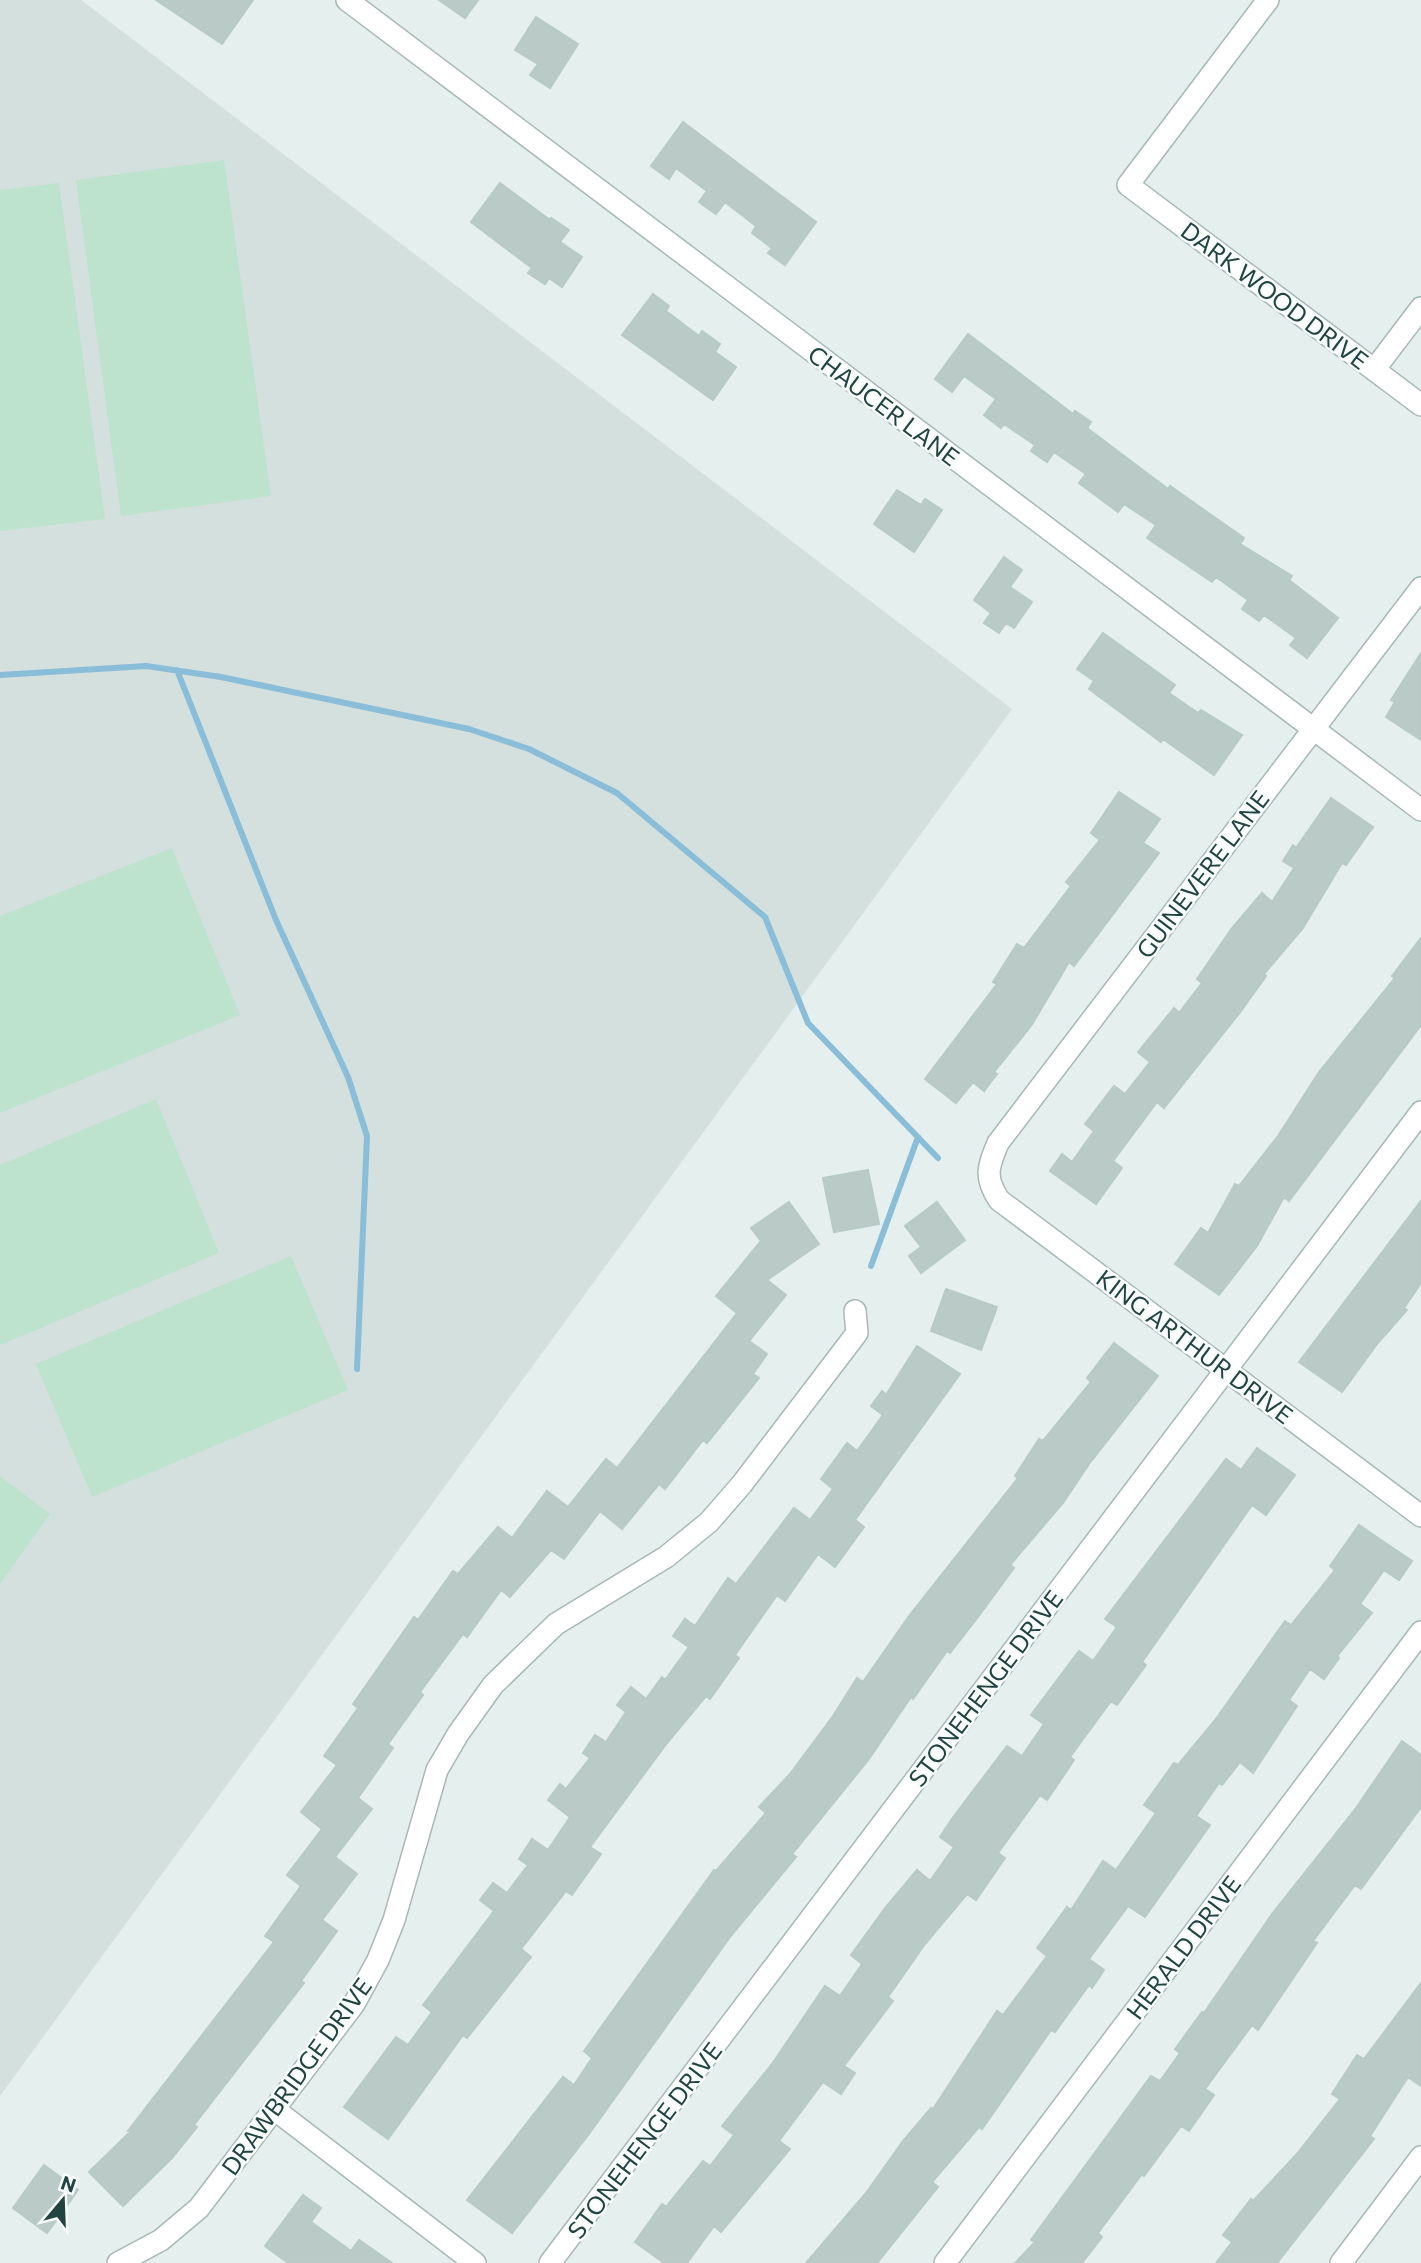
<svg xmlns="http://www.w3.org/2000/svg" width="1421" height="2263" viewBox="0 0 1421 2263" font-family="Commissioner,sans-serif">
	<style>
		.built { fill: #d3e0dd }
		.green { fill: #bde2ce }
		.lines { fill: none; stroke-linecap: round; stroke-linejoin: round }
		.stream { stroke: #89bdd8; stroke-width: 6 }
		.building { fill: #bacbc7; stroke: #b7cac6; stroke-width: 2 }
		.minor-casing { stroke: #a7b8b6; stroke-width: 24 }
		.minor { stroke: #fff; stroke-width: 21 }
		.labels { text-anchor: middle; dominant-baseline: central; stroke-width: 5; stroke-linejoin: round; paint-order: stroke }
		.street-label { font-size: 24px; fill: #224441; stroke: #f7fbfa }
	</style>
	<rect width="100%" height="100%" fill="#e5efed"/>
	<!-- built -->
	<path class="built" d="M 0,0 L 81,0 L 1012,709 L 0,2096 Z"/>
	<!-- green -->
	<path class="green" d="M 224,160 L 271,496 L 121,516 L 76,180 Z
		M 59,183 L 105,519 L 0,531 L 0,190 Z
		M 172,848 L 240,1015 L 0,1113 L 0,916 Z
		M 156,1099 L 219,1253 L 0,1345 L 0,1165 Z
		M 291,1256 L 348,1390 L 92,1497 L 36,1364 Z
		M 0,1476 L 50,1514 L 0,1584 Z"/>
	<g class="lines">
		<!-- stream -->
		<path class="stream" d="M 177,670 L 276,920 L 348,1077 L 367,1136 L 357,1369
			M 0,675 L 146,666 L 221,677 L 469,729 L 529,749 L 617,793 L 765,917 L 808,1023 L 938,1158
			M 871,1266 L 918,1137"/>
	</g>
	<!-- building -->
	<path class="building" d="M 156,0 L 253,0 L 222,44 Z
		M 439,0 L 478,0 L 465,18 Z
		M 536,17 L 578,44 L 550,88 L 530,75 L 538,64 L 515,50 Z
		M 683,122 L 816,222 L 785,265 L 768,253 L 772,248 L 752,233 L 756,226 L 725,202 L 716,214 L 699,202 L 707,191 L 676,168 L 669,179 L 651,166 Z
		M 500,183 L 550,220 L 551,218 L 569,230 L 560,242 L 582,257 L 562,287 L 549,278 L 545,284 L 528,273 L 532,268 L 471,222 Z
		M 653,294 L 669,306 L 666,311 L 699,336 L 702,331 L 720,344 L 715,352 L 736,367 L 713,400 L 622,335 Z
		M 968,334 L 1073,414 L 1075,411 L 1091,422 L 1087,428 L 1168,489 L 1170,486 L 1244,538 L 1240,544 L 1292,576 L 1289,580 L 1338,618 L 1307,658 L 1290,645 L 1296,638 L 1264,615 L 1259,621 L 1242,609 L 1248,600 L 1216,577 L 1212,582 L 1147,538 L 1156,525 L 1124,504 L 1118,512 L 1079,483 L 1086,474 L 1054,452 L 1047,462 L 1031,451 L 1035,445 L 1004,424 L 1001,428 L 984,415 L 996,399 L 964,376 L 952,392 L 935,379 Z
		M 897,490 L 921,505 L 925,499 L 942,510 L 914,552 L 874,524 Z
		M 1004,557 L 1022,570 L 1010,587 L 1032,602 L 1014,628 L 1006,623 L 999,633 L 984,623 L 991,613 L 974,600 Z
		M 1103,633 L 1175,685 L 1169,693 L 1198,713 L 1201,710 L 1242,735 L 1214,775 L 1163,739 L 1161,742 L 1089,689 L 1094,681 L 1077,669 Z
		M 1421,653 L 1421,740 L 1386,717 L 1395,702 L 1391,700 Z
		M 1119,792 L 1160,819 L 1143,843 L 1159,853 L 1074,966 L 1069,962 L 1031,1026 L 994,1072 L 997,1074 L 984,1091 L 973,1082 L 956,1103 L 925,1079 L 997,984 L 993,982 L 1017,944 L 1024,948 L 1071,886 L 1066,882 L 1100,840 L 1091,833 Z
		M 1331,798 L 1373,827 L 1346,865 L 1342,863 L 1303,928 L 1264,974 L 1266,976 L 1241,1011 L 1164,1108 L 1157,1102 L 1113,1161 L 1122,1168 L 1096,1204 L 1050,1171 L 1062,1154 L 1072,1162 L 1094,1131 L 1085,1124 L 1114,1086 L 1125,1094 L 1150,1062 L 1138,1052 L 1174,1008 L 1179,1013 L 1202,983 L 1197,979 L 1232,928 L 1262,893 L 1272,902 L 1294,868 L 1283,861 L 1293,845 L 1296,848 Z
		M 1421,938 L 1421,1025 L 1289,1201 L 1284,1197 L 1257,1246 L 1219,1295 L 1175,1264 L 1201,1228 L 1208,1233 L 1235,1184 L 1239,1186 L 1278,1136 L 1319,1072 L 1395,978 L 1392,976 Z
		M 868,1170 L 879,1224 L 834,1232 L 823,1178 Z
		M 1421,1201 L 1421,1283 L 1404,1308 L 1407,1310 L 1377,1344 L 1342,1392 L 1299,1362 Z
		M 789,1202 L 819,1244 L 767,1280 L 786,1295 L 749,1341 L 767,1354 L 753,1374 L 759,1378 L 707,1443 L 703,1440 L 665,1489 L 659,1484 L 622,1529 L 600,1511 L 564,1559 L 551,1550 L 510,1597 L 501,1590 L 467,1637 L 463,1634 L 420,1692 L 423,1695 L 388,1744 L 393,1748 L 358,1798 L 372,1809 L 335,1857 L 357,1874 L 322,1920 L 337,1931 L 301,1981 L 304,1983 L 194,2125 L 197,2127 L 172,2158 L 123,2206 L 89,2172 L 130,2132 L 128,2131 L 274,1942 L 265,1936 L 301,1886 L 287,1875 L 322,1829 L 301,1812 L 337,1765 L 324,1756 L 358,1708 L 353,1704 L 414,1617 L 418,1620 L 453,1571 L 458,1574 L 498,1527 L 512,1538 L 547,1491 L 568,1507 L 606,1459 L 617,1468 L 737,1313 L 716,1296 L 761,1241 L 751,1228 Z
		M 937,1202 L 965,1240 L 921,1273 L 909,1256 L 921,1247 L 905,1226 Z
		M 946,1289 L 997,1307 L 981,1350 L 931,1331 Z
		M 1114,1343 L 1158,1376 L 1089,1464 L 1063,1503 L 1010,1565 L 1014,1568 L 978,1617 L 950,1653 L 947,1651 L 913,1699 L 911,1697 L 869,1759 L 792,1854 L 796,1857 L 730,1937 L 589,2134 L 512,2233 L 467,2200 L 563,2077 L 574,2085 L 592,2058 L 584,2051 L 714,1870 L 716,1871 L 766,1813 L 759,1807 L 790,1774 L 833,1716 L 857,1678 L 863,1682 L 909,1616 L 1018,1478 L 1015,1476 L 1039,1439 L 1043,1441 L 1091,1382 L 1087,1378 Z
		M 917,1346 L 960,1374 L 855,1520 L 864,1527 L 835,1567 L 818,1554 L 785,1601 L 777,1595 L 735,1655 L 739,1658 L 710,1699 L 706,1696 L 667,1743 L 590,1847 L 601,1854 L 572,1895 L 566,1891 L 521,1949 L 531,1957 L 467,2038 L 463,2035 L 388,2139 L 344,2107 L 396,2037 L 408,2045 L 432,2012 L 423,2005 L 494,1911 L 480,1900 L 493,1883 L 507,1893 L 528,1865 L 519,1859 L 532,1839 L 548,1850 L 570,1817 L 548,1800 L 560,1784 L 566,1789 L 590,1758 L 583,1753 L 595,1735 L 606,1742 L 626,1712 L 617,1705 L 631,1687 L 646,1699 L 662,1677 L 665,1680 L 689,1647 L 673,1636 L 685,1619 L 695,1626 L 728,1578 L 736,1584 L 794,1508 L 810,1520 L 833,1489 L 821,1479 L 847,1443 L 857,1451 L 883,1415 L 871,1406 L 882,1391 L 886,1395 Z
		M 1257,1448 L 1295,1475 L 1266,1515 L 1252,1505 L 1142,1662 L 1146,1665 L 1117,1705 L 1111,1701 L 1070,1757 L 1074,1760 L 1047,1800 L 1040,1795 L 998,1853 L 1005,1858 L 976,1900 L 967,1894 L 925,1944 L 888,1997 L 893,2001 L 844,2066 L 855,2073 L 841,2094 L 823,2082 L 779,2141 L 790,2149 L 721,2232 L 714,2226 L 687,2263 L 664,2263 L 635,2242 L 662,2204 L 666,2207 L 703,2161 L 710,2166 L 734,2135 L 722,2126 L 772,2064 L 825,1986 L 840,1996 L 862,1964 L 851,1955 L 885,1908 L 917,1870 L 930,1881 L 954,1847 L 940,1837 L 951,1820 L 1007,1746 L 1022,1756 L 1044,1724 L 1031,1715 L 1079,1651 L 1093,1661 L 1117,1627 L 1105,1619 L 1226,1459 L 1241,1470 Z
		M 1359,1525 L 1412,1561 L 1399,1580 L 1384,1570 L 1360,1604 L 1372,1613 L 1337,1656 L 1339,1658 L 1324,1679 L 1310,1669 L 1289,1700 L 1297,1706 L 1253,1773 L 1240,1762 L 1222,1785 L 1219,1783 L 1196,1816 L 1210,1825 L 1145,1917 L 1128,1906 L 1089,1959 L 1104,1970 L 1092,1988 L 1089,1985 L 1055,2032 L 1051,2030 L 982,2129 L 979,2127 L 932,2182 L 938,2187 L 877,2263 L 806,2263 L 866,2193 L 903,2141 L 931,2108 L 933,2109 L 997,2011 L 1003,2015 L 1047,1956 L 1037,1948 L 1067,1907 L 1071,1910 L 1103,1861 L 1116,1870 L 1156,1813 L 1144,1805 L 1174,1763 L 1178,1765 L 1216,1719 L 1285,1621 L 1291,1625 L 1335,1570 L 1330,1566 Z
		M 1402,1741 L 1421,1755 L 1421,1807 L 1361,1889 L 1355,1885 L 1313,1941 L 1317,1943 L 1258,2030 L 1252,2025 L 1205,2089 L 1214,2095 L 1189,2131 L 1181,2126 L 1144,2176 L 1142,2174 L 1098,2233 L 1102,2237 L 1082,2263 L 1015,2263 L 1035,2242 L 1031,2240 L 1151,2076 L 1160,2081 L 1180,2053 L 1175,2049 L 1202,2012 L 1204,2013 L 1272,1914 L 1356,1808 Z
		M 1421,1983 L 1421,2086 L 1408,2077 L 1370,2136 L 1374,2139 L 1277,2263 L 1216,2263 L 1232,2242 L 1223,2235 L 1251,2199 L 1253,2201 L 1296,2155 L 1340,2099 L 1332,2094 L 1357,2055 L 1364,2059 Z
		M 44,2165 L 78,2190 L 47,2233 L 13,2208 Z
		M 303,2195 L 321,2208 L 311,2222 L 351,2251 L 359,2240 L 392,2263 L 288,2263 L 265,2246 Z"/>
	<g class="lines">
		<!-- minor casing -->
		<g class="minor-casing">
			<path id="minor" d="M 347,0 L 1421,810
				M 1268,0 L 1128,185 L 1421,405
				M 1374,370 L 1421,308
				M 1421,588 L 998,1143 C 988,1167 984,1177 999,1200 L 1421,1516
				M 274,2109 L 475,2263
				M 118,2263 L 161,2240 L 199,2208 L 354,2004 L 378,1960 L 394,1920 L 437,1770 L 458,1734 L 493,1685 L 556,1624 L 666,1557 L 709,1522 L 742,1484 L 857,1333 L 855,1311
				M 550,2263 L 1421,1112
				M 945,2263 L 1421,1632
				M 1341,2263 L 1421,2157"/>
		</g>
		<!-- minor -->
		<use href="#minor" class="minor"/>
	</g>
	<g class="labels">
		<!-- street labels -->
		<g class="street-label">
			<text transform="translate(1275 295) rotate(37)">DARK WOOD DRIVE</text>
			<text transform="translate(884 405) rotate(37)">CHAUCER LANE</text>
			<text transform="translate(1202 874) rotate(-53)">GUINEVERE LANE</text>
			<text transform="translate(1195 1346) rotate(37)">KING ARTHUR DRIVE</text>
			<text transform="translate(985 1688) rotate(-53)">STONEHENGE DRIVE</text>
			<text transform="translate(1183 1947) rotate(-53)">HERALD DRIVE</text>
			<text transform="translate(296 2076) rotate(-54)">DRAWBRIDGE DRIVE</text>
			<text transform="translate(644 2140) rotate(-53)">STONEHENGE DRIVE</text>
		</g>
	</g>
	<!-- north arrow -->
	<g transform="translate(63 2200) rotate(19)" stroke="#f7fbfa" stroke-width="5" paint-order="stroke">
	<path d="M0-5L12 26L0 18L-12 26Z" fill="#224441"/>
	<text y="-10" font-size="19" font-weight="bold" text-anchor="middle" fill="#224441">N</text>
	</g>
</svg>
